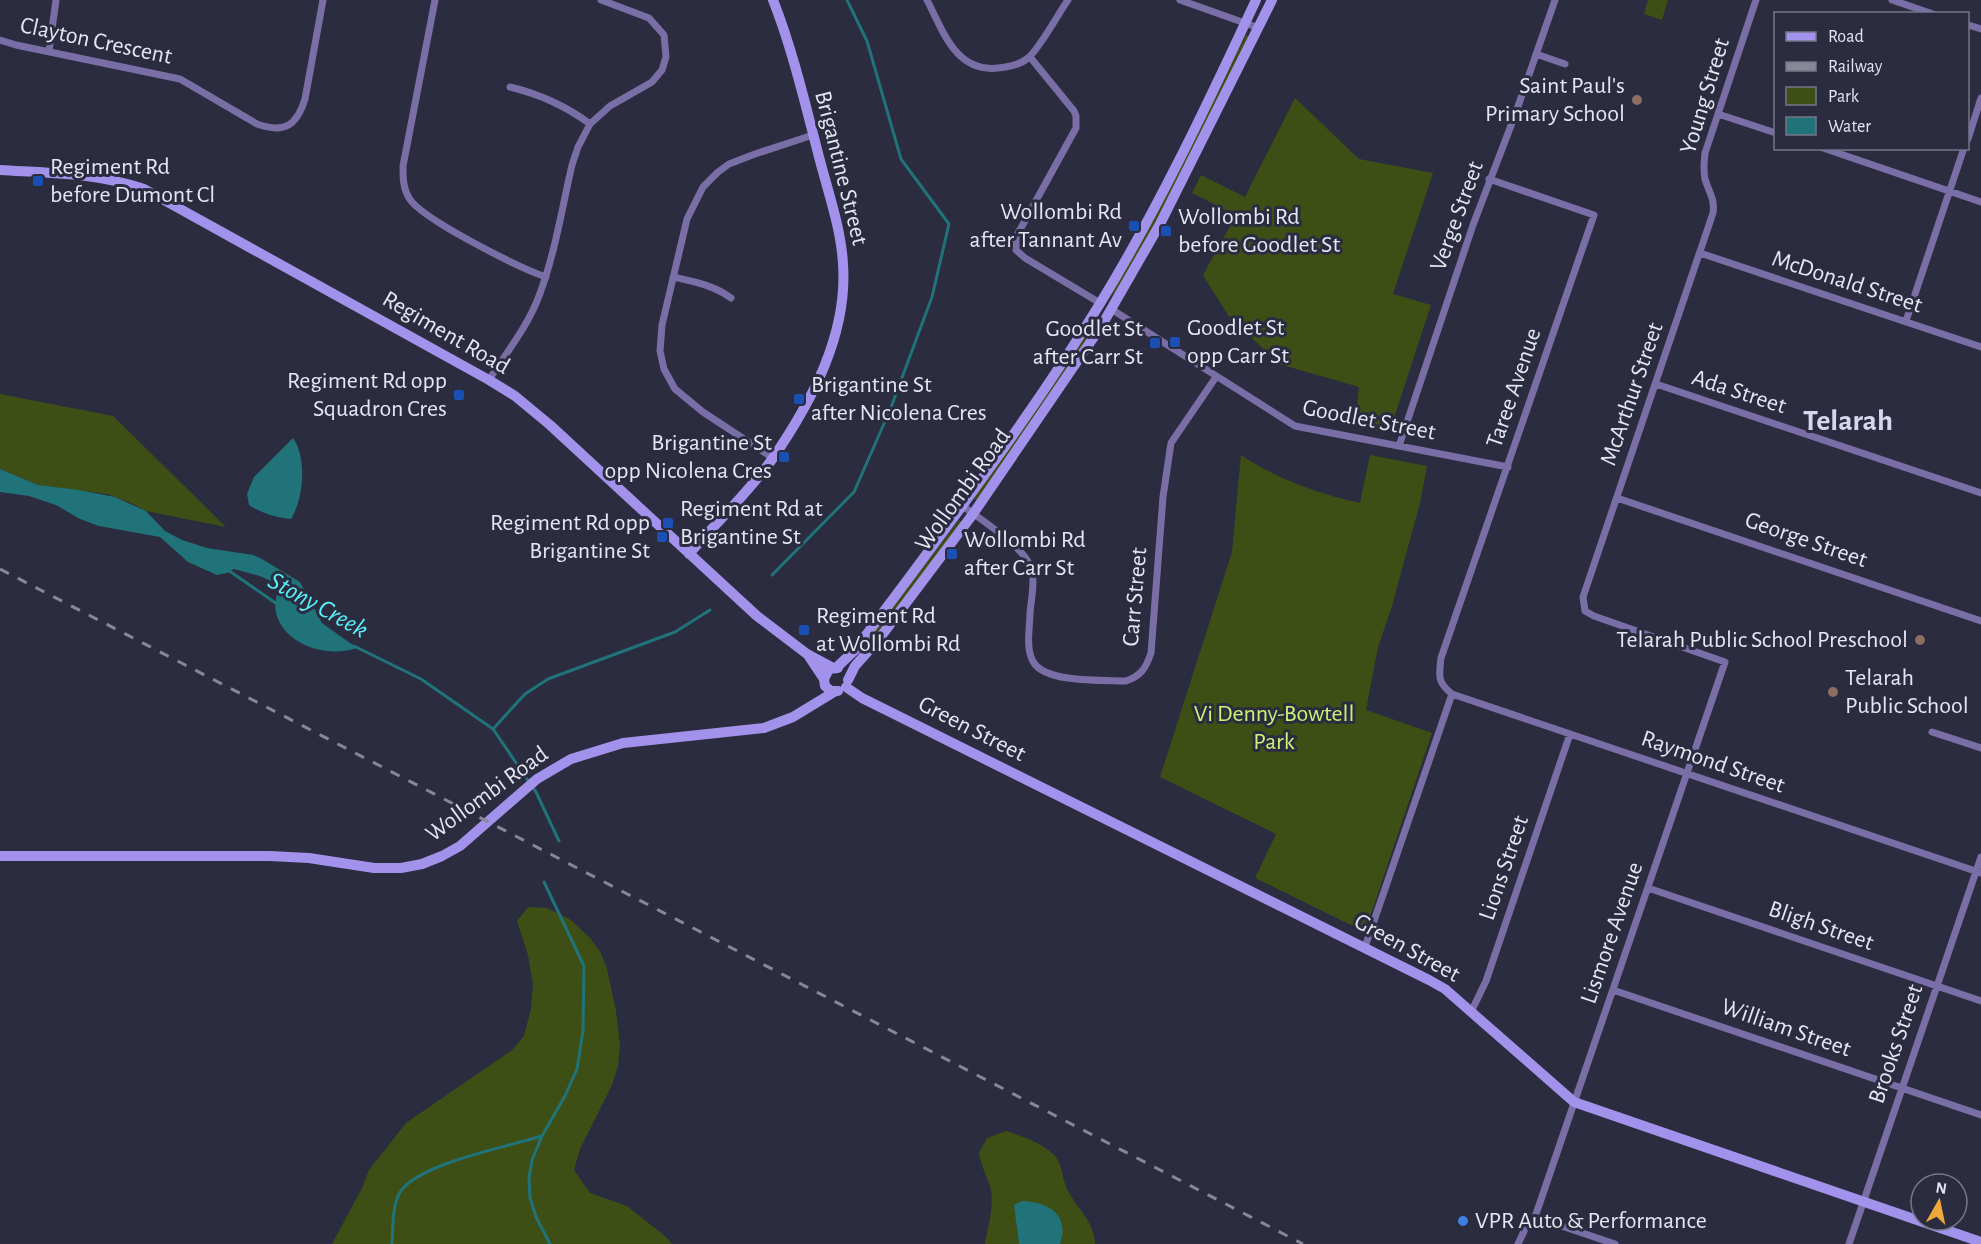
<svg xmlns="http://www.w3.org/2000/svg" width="1981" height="1244" viewBox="0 0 1981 1244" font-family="'Alegreya Sans',sans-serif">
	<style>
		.green { fill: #3e4f16 }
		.water { fill: #1f7379 }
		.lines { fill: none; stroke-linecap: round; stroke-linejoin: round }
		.stream { stroke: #1f7379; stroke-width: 3 }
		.street { stroke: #796fa6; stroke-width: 7 }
		.secondary { stroke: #a392eb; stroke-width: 10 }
		.rail { stroke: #868797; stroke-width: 3; stroke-dasharray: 10 10; stroke-linecap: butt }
		.education-dot { fill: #8d6e63; stroke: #2b2c3f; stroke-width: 2 }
		.transit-dot { fill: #1a4fb4; stroke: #2b2c3f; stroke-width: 2 }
		.shop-dot { fill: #3f7fe0; stroke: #2b2c3f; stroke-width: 2 }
		.labels { text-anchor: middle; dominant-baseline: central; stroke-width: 6; stroke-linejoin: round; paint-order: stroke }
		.street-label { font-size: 24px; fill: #e5e6f3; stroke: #2b2c3f }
		.poi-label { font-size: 24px; fill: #e5e6f3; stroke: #2b2c3f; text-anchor: start }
		.park-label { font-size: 24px; fill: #caf376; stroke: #2b2c3f }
		.water-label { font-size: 26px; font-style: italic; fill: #57f0fa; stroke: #2b2c3f }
		.district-label { font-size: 30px; font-weight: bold; fill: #d5d7f0; stroke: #2b2c3f }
	</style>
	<rect width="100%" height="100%" fill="#2b2c3f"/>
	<!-- green -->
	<path class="green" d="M 1648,0 L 1668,0 L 1662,20 L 1644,14 Z
		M 1246,35 L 1250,37 L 1183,172 L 1115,295 L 1112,294 Z
		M 1295,98 L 1359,159 L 1433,173 L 1393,294 L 1431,305 L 1391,427 L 1384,432 L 1355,426 L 1359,387 L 1279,364 L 1228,315 L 1203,275 L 1236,215 L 1192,193 L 1201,175 L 1245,197 Z
		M 1094,322 L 1097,324 L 977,501 L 974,499 L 977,492 Z
		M 0,394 L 113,416 L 226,527 L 146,511 L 131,503 L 107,494 L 38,485 L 0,469 Z
		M 1241,455 C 1274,478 1321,495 1360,503 L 1370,455 L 1427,466 L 1420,503 L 1392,606 L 1378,647 L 1366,710 L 1432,733 L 1368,923 L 1357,928 L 1255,878 L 1276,834 L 1160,777 L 1232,552 Z
		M 959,520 L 962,522 L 864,653 L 860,650 Z
		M 528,907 L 547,908 L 571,920 L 590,938 L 601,953 L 607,969 L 616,1011 L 620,1046 L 618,1066 L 612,1085 L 580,1149 L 574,1170 L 590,1193 L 627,1206 L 666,1237 L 672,1244 L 332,1244 L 362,1188 L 369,1170 L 406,1123 L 512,1050 L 524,1036 L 531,1009 L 533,985 L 528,955 L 517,921 Z
		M 1006,1131 C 1022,1136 1043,1143 1055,1156 C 1063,1165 1062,1181 1068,1191 C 1078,1210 1094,1221 1095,1244 L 1060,1244 L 1062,1238 L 1016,1223 L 1019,1244 L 985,1244 C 988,1225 995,1205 990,1186 C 986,1175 981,1165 979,1153 L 987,1138 Z"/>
	<!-- water -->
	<path class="water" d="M 293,438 C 307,458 304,498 291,519 C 277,518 261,513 249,505 L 247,494 L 254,477 Z
		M 0,469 L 38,485 L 79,490 L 115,497 L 146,511 L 165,531 L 182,540 L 207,548 L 253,555 L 262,559 L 300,582 L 322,623 L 357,648 C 328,658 285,646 276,613 C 274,604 277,594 279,585 L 260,576 L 234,569 L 227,573 L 217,575 L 188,562 L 160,537 L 99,526 L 80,519 L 56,505 L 29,496 L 0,492 Z
		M 1022,1201 C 1049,1202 1070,1215 1060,1244 L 1019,1244 L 1014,1205 Z"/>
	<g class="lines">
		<!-- stream -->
		<path class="stream" d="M 228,570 L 277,604
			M 772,575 L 854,492 L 890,410 L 932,297 L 949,224 L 901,159 L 867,41 L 847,0
			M 354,646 L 421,679 L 493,729 L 536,792 L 559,841
			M 493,729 L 525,694 L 548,679 L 675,632 L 710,610
			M 544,882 L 584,966 L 583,1031 L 577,1069 L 565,1096 L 542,1136 L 532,1160 L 529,1178 L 530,1198 L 536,1217 L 550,1244
			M 392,1244 C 393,1229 392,1208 399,1194 C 414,1164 511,1146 542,1136"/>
		<!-- street -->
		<path class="street" d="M 435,0 L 403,166 C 403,178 403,188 409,198 C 421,219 520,268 546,277
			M 927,0 C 943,31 956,73 998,68 C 1009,67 1020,65 1028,58 C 1040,48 1058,14 1068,0
			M 1180,0 L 1259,28
			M 1892,0 L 1933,14
			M 1968,25 L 1981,29
			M 0,40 L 16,45 L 180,79 L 257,124 C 285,134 297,125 305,99 L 323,0
			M 49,51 L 56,0
			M 1536,54 L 1565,64
			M 1030,57 L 1074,111 L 1076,116 L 1076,128 L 1016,237 L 1016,250 L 1025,258 L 1100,303
			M 510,87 C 539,94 566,106 590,124
			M 1718,114 L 1776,133
			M 1968,139 L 1981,98
			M 1823,148 L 1981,202
			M 1489,179 L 1594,215 L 1441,658 C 1439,676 1437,682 1452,694 L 1981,873
			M 1700,253 L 1981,347
			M 673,277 C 695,282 713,285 731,298
			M 1111,309 L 1295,426 L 1508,467
			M 1906,321 L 1964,148
			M 489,380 C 506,353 528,326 539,296 C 555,254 562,208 572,165 L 578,147 L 590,124 L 610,106 L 652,82 L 662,70 L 666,57 L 664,35 L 649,18 L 601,0
			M 1656,384 L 1981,493
			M 1399,446 L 1473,225 L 1515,115 L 1555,0
			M 773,458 L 703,412 L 675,389 L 664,369 L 660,351 L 662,325 L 687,219 L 703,187 L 718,172 L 729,164 L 755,154 L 813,135
			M 1617,498 L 1981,621
			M 963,506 C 982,521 1027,548 1032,571 C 1035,584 1031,600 1030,613 C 1030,627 1025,650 1034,663 C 1047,683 1104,680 1126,681 C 1141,676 1146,668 1151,653 L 1163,497 L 1171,443 L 1216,377
			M 1932,732 L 1981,748
			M 1648,888 L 1981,1001
			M 1365,947 L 1452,694
			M 1613,990 L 1981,1115
			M 1471,1012 L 1486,981 L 1570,734
			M 1535,1217 L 1615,1244
			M 1518,1244 L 1526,1227 L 1535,1217 L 1725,662 L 1594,616 L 1585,611 L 1583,597 L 1713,213 C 1715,198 1709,193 1705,179 C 1703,170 1704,162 1705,153 L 1756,0
			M 1849,1244 L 1981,857"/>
		<!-- secondary -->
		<path class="secondary" d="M 0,170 C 48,173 98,173 144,189 L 489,380 L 515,396 L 550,425 L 757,616 L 807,654 L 833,668
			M 689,554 C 717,522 749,492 773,458 C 812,401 848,334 843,264 C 841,227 827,189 818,153 C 805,103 792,48 773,0
			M 808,655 L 824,679 L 825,686 L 831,691 L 838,691
			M 837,667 L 855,650 C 940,536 1026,424 1101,302 C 1159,207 1209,101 1256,0
			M 824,679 L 829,669 L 838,668
			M 848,680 L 855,666 L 879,639 L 973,514 L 1102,325 L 1160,224 L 1272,0
			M 846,687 L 862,698 L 1429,980 L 1445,989 L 1574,1102 L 1981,1242
			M 0,856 L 270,856 L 309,858 L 374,868 L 401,868 L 422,864 L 442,856 L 460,846 L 537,779 L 571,759 L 623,743 L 764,728 L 793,717 L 834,692"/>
		<!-- rail -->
		<path class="rail" d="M 0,569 L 1303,1244"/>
	</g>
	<!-- markers -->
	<g class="education-dot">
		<circle cx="1637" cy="100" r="6"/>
		<circle cx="1920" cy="640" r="6"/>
		<circle cx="1833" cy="692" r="6"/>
	</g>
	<g class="transit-dot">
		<rect x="32" y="175" width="12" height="12" rx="3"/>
		<rect x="1128" y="220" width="12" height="12" rx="3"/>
		<rect x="1160" y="225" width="12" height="12" rx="3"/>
		<rect x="1169" y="336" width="12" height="12" rx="3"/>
		<rect x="1149" y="337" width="12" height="12" rx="3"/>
		<rect x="453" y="389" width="12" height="12" rx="3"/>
		<rect x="793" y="393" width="12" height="12" rx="3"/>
		<rect x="778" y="451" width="12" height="12" rx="3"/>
		<rect x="662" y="517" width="12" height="12" rx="3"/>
		<rect x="656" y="531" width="12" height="12" rx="3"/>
		<rect x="946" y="548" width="12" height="12" rx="3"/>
		<rect x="798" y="624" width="12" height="12" rx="3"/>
	</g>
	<circle class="shop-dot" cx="1463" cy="1221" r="6"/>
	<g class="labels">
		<!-- street labels -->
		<g class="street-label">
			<text transform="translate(96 41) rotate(12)">Clayton Crescent</text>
			<text transform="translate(1705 96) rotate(-73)">Young Street</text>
			<text transform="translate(841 168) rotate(76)">Brigantine Street</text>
			<text transform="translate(1457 216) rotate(-70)">Verge Street</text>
			<text transform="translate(1847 282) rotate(18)">McDonald Street</text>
			<text transform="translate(446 333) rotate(30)">Regiment Road</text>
			<text transform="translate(1514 388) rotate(-71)">Taree Avenue</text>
			<text transform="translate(1739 392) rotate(18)">Ada Street</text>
			<text transform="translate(1632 394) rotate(-71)">McArthur Street</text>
			<text transform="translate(1369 420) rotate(11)">Goodlet Street</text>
			<text transform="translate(963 490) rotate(-54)">Wollombi Road</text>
			<text transform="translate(1806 540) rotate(19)">George Street</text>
			<text transform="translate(1135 597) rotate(-85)">Carr Street</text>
			<text transform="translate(972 729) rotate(27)">Green Street</text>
			<text transform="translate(1713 762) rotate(19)">Raymond Street</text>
			<text transform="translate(487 794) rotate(-36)">Wollombi Road</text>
			<text transform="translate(1504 868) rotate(-71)">Lions Street</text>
			<text transform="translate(1821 926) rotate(19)">Bligh Street</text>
			<text transform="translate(1612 933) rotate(-71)">Lismore Avenue</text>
			<text transform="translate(1407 948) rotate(29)">Green Street</text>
			<text transform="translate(1786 1028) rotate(19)">William Street</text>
			<text transform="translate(1896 1044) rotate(-71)">Brooks Street</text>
		</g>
		<!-- poi labels -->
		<g class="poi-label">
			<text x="1625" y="86" text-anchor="end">Saint Paul's<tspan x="1625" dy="28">Primary School</tspan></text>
			<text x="50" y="167">Regiment Rd<tspan x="50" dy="28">before Dumont Cl</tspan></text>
			<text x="1122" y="212" text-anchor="end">Wollombi Rd<tspan x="1122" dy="28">after Tannant Av</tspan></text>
			<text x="1178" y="217">Wollombi Rd<tspan x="1178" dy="28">before Goodlet St</tspan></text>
			<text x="1187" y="328">Goodlet St<tspan x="1187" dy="28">opp Carr St</tspan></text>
			<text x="1143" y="329" text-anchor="end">Goodlet St<tspan x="1143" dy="28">after Carr St</tspan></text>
			<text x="447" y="381" text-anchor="end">Regiment Rd opp<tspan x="447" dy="28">Squadron Cres</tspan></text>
			<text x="811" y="385">Brigantine St<tspan x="811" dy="28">after Nicolena Cres</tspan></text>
			<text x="772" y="443" text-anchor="end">Brigantine St<tspan x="772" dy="28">opp Nicolena Cres</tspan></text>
			<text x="680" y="509">Regiment Rd at<tspan x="680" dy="28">Brigantine St</tspan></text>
			<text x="650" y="523" text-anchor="end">Regiment Rd opp<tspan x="650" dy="28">Brigantine St</tspan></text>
			<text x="964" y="540">Wollombi Rd<tspan x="964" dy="28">after Carr St</tspan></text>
			<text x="816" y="616">Regiment Rd<tspan x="816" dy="28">at Wollombi Rd</tspan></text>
			<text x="1908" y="640" text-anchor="end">Telarah Public School Preschool</text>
			<text x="1845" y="678">Telarah<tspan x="1845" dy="28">Public School</tspan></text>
			<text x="1475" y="1221">VPR Auto &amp; Performance</text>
		</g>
		<!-- park labels -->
		<g class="park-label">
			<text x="1274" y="714">Vi Denny-Bowtell<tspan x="1274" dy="28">Park</tspan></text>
		</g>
		<!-- water labels -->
		<g class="water-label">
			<text transform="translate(318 605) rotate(29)">Stony Creek</text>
		</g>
		<!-- district labels -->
		<g class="district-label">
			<text x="1848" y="421">Telarah</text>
		</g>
	</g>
	<!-- legend -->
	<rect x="1774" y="12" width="195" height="138" fill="#2b2c3f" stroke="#757687" stroke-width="1.5"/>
	<rect x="1786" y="32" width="30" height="9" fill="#a392eb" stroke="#757687" stroke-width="1.5"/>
	<text x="1828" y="42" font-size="18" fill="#e5e6f3">Road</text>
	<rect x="1786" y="62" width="30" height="9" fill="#868797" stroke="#757687" stroke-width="1.5"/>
	<text x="1828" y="72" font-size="18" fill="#e5e6f3">Railway</text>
	<rect x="1786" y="87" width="30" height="18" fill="#3e4f16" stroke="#757687" stroke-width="1.5"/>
	<text x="1828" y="102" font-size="18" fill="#e5e6f3">Park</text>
	<rect x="1786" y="117" width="30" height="18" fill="#1f7379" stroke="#757687" stroke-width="1.5"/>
	<text x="1828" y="132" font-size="18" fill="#e5e6f3">Water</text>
	<!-- north arrow -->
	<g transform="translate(1939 1202) rotate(9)"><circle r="28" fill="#2b2c3f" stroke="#757687" stroke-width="1.5"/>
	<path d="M0-4.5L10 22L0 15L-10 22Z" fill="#eea83c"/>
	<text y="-9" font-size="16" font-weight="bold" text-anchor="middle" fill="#e5e6f3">N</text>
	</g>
</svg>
